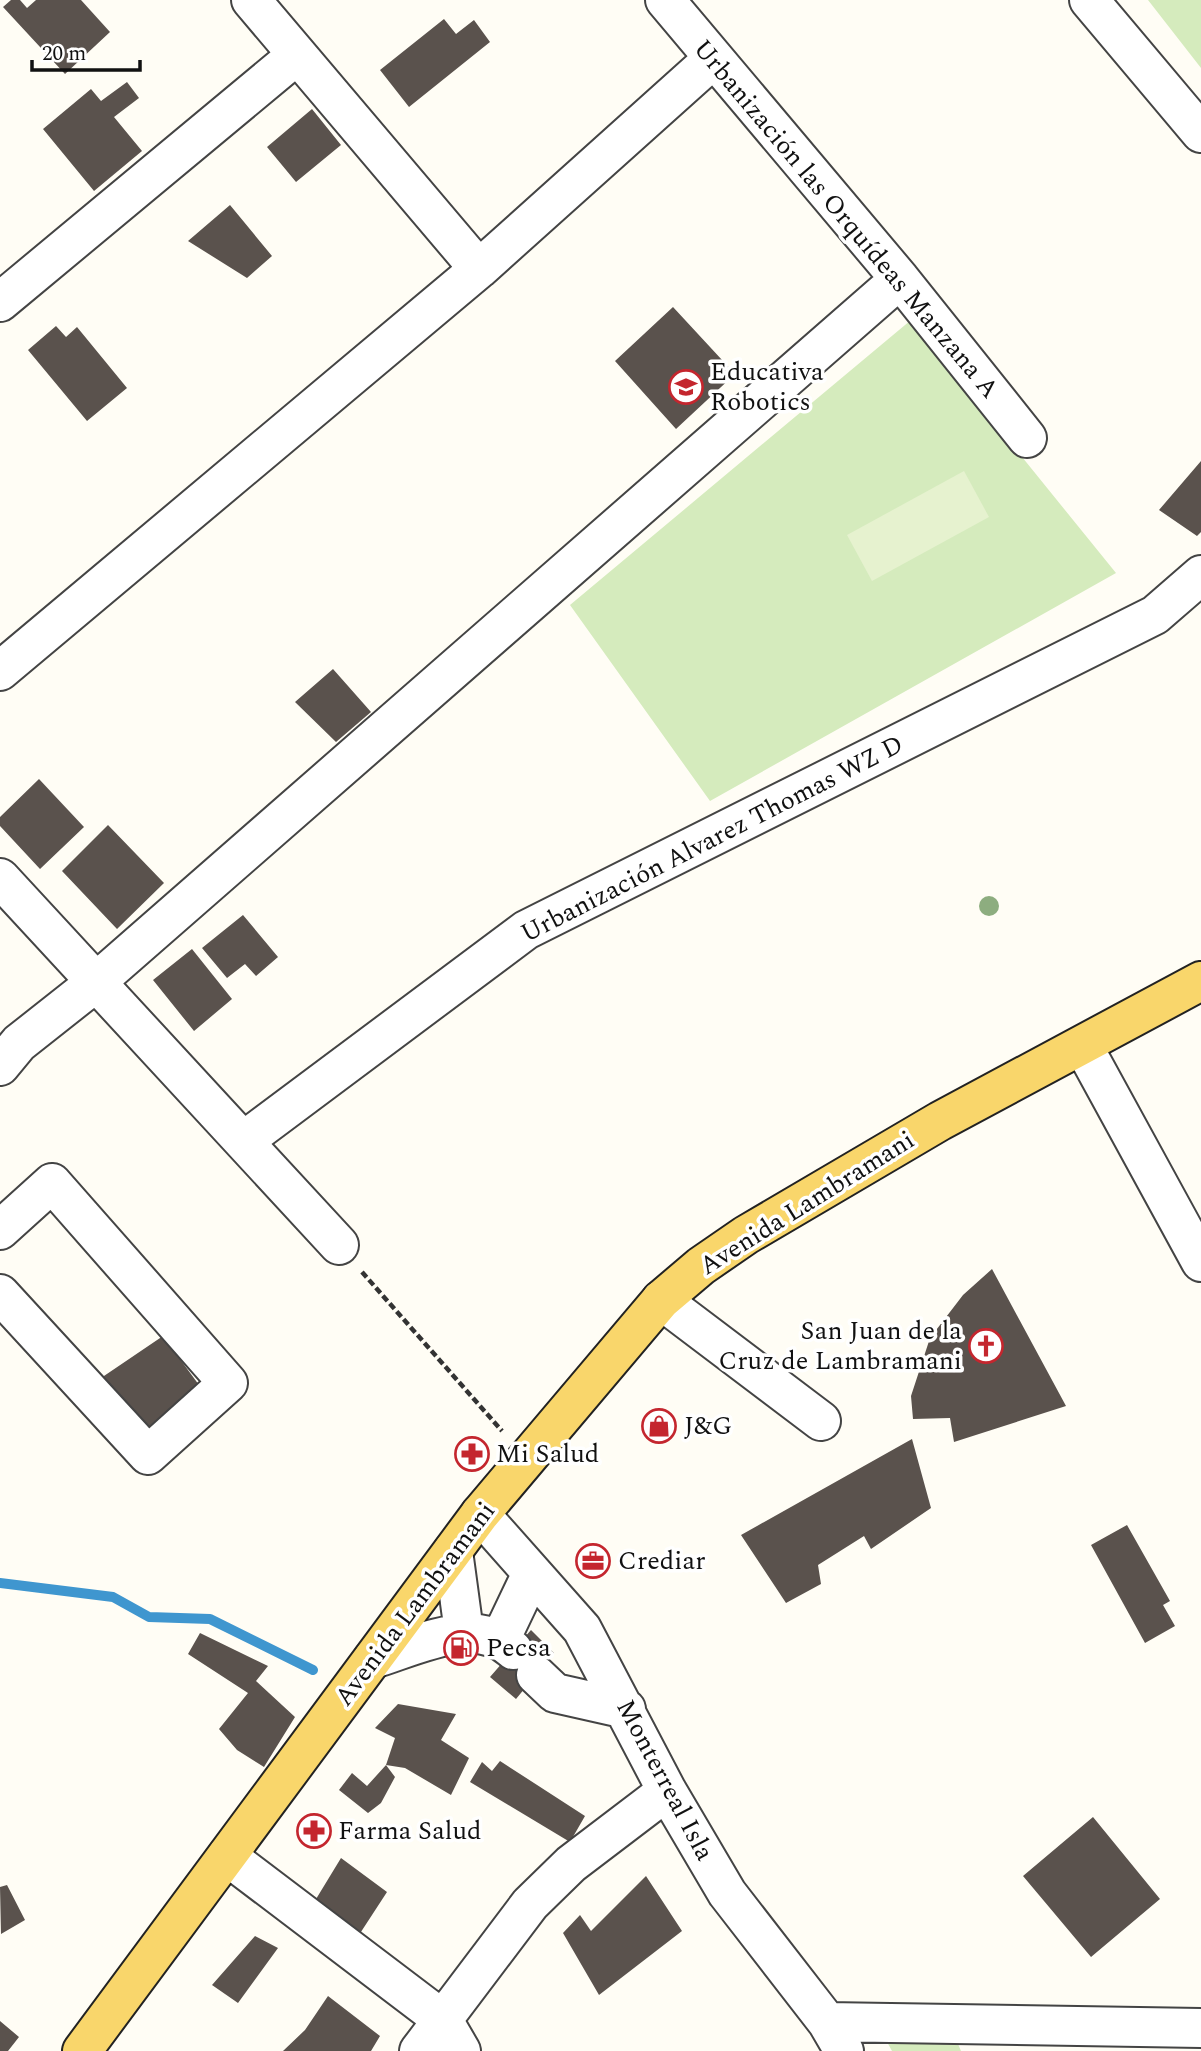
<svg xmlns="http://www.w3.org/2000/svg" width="1201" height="2051" viewBox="0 0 1201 2051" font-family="Spectral,serif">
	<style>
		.green { fill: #d5ebbd }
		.pitch { fill: #e6f2cf }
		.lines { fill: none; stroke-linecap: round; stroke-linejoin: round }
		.stream { stroke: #3f96cf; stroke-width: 10 }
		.building { fill: #5a524d }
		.minor-casing { stroke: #444; stroke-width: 42 }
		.major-casing { stroke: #222; stroke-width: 42 }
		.path { stroke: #333; stroke-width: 4.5; stroke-dasharray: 7 3.5; stroke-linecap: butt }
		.minor { stroke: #fff; stroke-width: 38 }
		.major { stroke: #f9d66b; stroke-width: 38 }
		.tree { fill: #8dad7f }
		.labels { text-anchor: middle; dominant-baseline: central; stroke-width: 7; stroke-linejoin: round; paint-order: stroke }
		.street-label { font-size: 26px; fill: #111; stroke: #fff }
		.poi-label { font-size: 26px; fill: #111; stroke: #fff; text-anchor: start }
	</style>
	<rect width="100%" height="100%" fill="#fffdf5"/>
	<!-- green -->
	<path class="green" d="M 1148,0 L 1201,0 L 1201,68 Z
		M 911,320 L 1116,573 L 710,801 L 570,605 Z
		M 881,2031 L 955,2037 L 961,2051 L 892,2051 Z"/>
	<!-- pitch -->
	<path class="pitch" d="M 964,471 L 989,517 L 872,581 L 847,535 Z"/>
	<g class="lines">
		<!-- stream -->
		<path class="stream" d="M 0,1583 L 113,1597 L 149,1617 L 210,1619 L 313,1670"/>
	</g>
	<!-- building -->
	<path class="building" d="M 11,0 L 20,0 L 27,8 L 36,0 L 81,0 L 110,32 L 65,74 L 3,7 Z
		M 444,19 L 456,34 L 474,20 L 490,42 L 409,107 L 380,70 Z
		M 127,82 L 139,98 L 114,117 L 142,151 L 94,191 L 43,129 L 91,89 L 101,101 Z
		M 312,109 L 341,145 L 296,182 L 267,147 Z
		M 230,205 L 272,256 L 247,278 L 188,241 Z
		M 673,307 L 735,374 L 676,429 L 615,361 Z
		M 56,326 L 66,337 L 77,327 L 127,388 L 87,421 L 28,350 Z
		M 1201,461 L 1201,532 L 1197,536 L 1159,510 Z
		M 333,669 L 371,712 L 336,742 L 295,702 Z
		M 39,779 L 84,827 L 40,869 L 0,826 L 0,817 Z
		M 108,825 L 164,883 L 117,929 L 62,871 Z
		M 243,915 L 278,957 L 256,976 L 245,964 L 227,978 L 202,948 Z
		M 192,949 L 232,999 L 194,1031 L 153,980 Z
		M 992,1269 L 1066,1406 L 954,1442 L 950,1418 L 913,1419 L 911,1396 L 930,1338 L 963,1295 Z
		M 163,1336 L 199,1385 L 147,1432 L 101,1378 Z
		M 912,1439 L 931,1508 L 871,1549 L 864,1536 L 818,1565 L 821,1584 L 786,1603 L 741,1535 Z
		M 1127,1525 L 1170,1601 L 1163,1605 L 1175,1626 L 1145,1643 L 1091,1545 Z
		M 531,1630 L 554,1653 L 516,1699 L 490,1677 Z
		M 200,1633 L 268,1666 L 256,1681 L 295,1717 L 264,1767 L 237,1750 L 219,1729 L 248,1693 L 188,1654 Z
		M 398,1704 L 456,1714 L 441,1740 L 469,1758 L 451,1795 L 405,1768 L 386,1765 L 395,1738 L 375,1728 Z
		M 500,1761 L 585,1816 L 570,1842 L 470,1782 L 482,1762 L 492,1771 Z
		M 386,1765 L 395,1777 L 381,1803 L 368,1813 L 339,1790 L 352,1773 L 367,1786 Z
		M 1093,1817 L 1160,1899 L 1091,1957 L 1023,1876 Z
		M 341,1858 L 387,1892 L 357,1938 L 313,1904 Z
		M 646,1876 L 682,1931 L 599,1995 L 563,1933 L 580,1915 L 591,1931 Z
		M 7,1885 L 25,1920 L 1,1934 L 0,1887 Z
		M 255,1936 L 278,1948 L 238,2003 L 212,1985 Z
		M 328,1996 L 380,2036 L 371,2051 L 283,2051 L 305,2030 Z
		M 0,2021 L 19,2037 L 8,2051 L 0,2051 Z"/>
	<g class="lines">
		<!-- minor casing -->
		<g class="minor-casing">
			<path id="minor" d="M 251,0 L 479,269
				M 665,0 L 900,279 L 1027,438
				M 1089,0 L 1201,133
				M 0,302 L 297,55
				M 0,671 L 479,269 L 713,59
				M 0,878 L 339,1245
				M 1083,1046 L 1201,1262
				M 0,1066 L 19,1043 L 95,983 L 900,279
				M 245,1140 L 526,930 L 1155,615 L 1201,575
				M 0,1230 L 52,1183 L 228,1383 L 148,1455 L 0,1294
				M 661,1300 L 821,1421
				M 480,1514 L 582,1629 L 667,1791 L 727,1893 L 827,2022 L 844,2051
				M 453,1551 L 464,1632
				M 501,1638 L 532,1573
				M 373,1659 C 416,1646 476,1614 513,1650
				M 536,1675 L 555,1693 L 626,1709
				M 227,1856 L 443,2020 L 461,2051
				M 827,2022 L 1201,2028
				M 419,2051 L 530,1904 L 571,1864 L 667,1791"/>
		</g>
		<!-- major casing -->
		<g class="major-casing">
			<path id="major" d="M 82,2051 L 480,1514 L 661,1300 L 701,1266 L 746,1235 L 940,1121 L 1201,981"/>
		</g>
		<!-- path -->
		<path class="path" d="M 362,1272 L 502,1431"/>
		<!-- minor -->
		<use href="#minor" class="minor"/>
		<!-- major -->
		<use href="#major" class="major"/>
	</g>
	<!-- trees -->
	<circle class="tree" cx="989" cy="906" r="10"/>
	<!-- icons -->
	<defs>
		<g id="school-ring" transform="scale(1.75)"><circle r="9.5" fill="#fff" stroke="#c4262e" stroke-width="1.5"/><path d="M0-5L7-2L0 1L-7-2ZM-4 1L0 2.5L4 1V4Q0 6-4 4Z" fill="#c4262e"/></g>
		<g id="church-ring" transform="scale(1.75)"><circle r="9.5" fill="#fff" stroke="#c4262e" stroke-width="1.5"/><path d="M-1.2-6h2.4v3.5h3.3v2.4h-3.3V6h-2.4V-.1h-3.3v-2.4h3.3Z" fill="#c4262e"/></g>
		<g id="shop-ring" transform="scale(1.75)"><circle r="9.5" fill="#fff" stroke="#c4262e" stroke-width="1.5"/><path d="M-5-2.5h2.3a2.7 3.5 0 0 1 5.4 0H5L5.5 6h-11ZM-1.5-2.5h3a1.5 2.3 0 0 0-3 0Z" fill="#c4262e"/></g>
		<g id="pharmacy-ring" transform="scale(1.75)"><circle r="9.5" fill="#fff" stroke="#c4262e" stroke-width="1.5"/><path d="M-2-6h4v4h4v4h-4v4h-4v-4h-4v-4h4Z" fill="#c4262e"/></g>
		<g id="office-ring" transform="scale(1.75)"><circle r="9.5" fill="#fff" stroke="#c4262e" stroke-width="1.5"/><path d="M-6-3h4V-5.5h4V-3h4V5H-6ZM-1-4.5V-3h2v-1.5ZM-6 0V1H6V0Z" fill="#c4262e"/></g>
		<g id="fuel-ring" transform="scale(1.75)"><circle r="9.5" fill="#fff" stroke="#c4262e" stroke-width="1.5"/><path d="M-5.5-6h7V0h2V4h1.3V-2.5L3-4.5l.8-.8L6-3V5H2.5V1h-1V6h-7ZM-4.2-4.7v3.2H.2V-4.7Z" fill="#c4262e"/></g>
	</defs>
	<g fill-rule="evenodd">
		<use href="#school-ring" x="686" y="387"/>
		<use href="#church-ring" x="986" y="1346"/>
		<use href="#shop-ring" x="659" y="1426"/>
		<use href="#pharmacy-ring" x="472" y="1454"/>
		<use href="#office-ring" x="593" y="1561"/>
		<use href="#fuel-ring" x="461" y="1648"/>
		<use href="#pharmacy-ring" x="314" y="1831"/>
	</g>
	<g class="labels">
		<!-- street labels -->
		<g class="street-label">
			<text transform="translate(846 219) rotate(50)">Urbanización las Orquídeas Manzana A</text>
			<text transform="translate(712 839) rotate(-27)">Urbanización Alvarez Thomas WZ D</text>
			<text transform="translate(807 1203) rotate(-32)">Avenida Lambramani</text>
			<text transform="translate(415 1604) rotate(-53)">Avenida Lambramani</text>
			<text transform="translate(665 1780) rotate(62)">Monterreal Isla</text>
		</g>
		<!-- poi labels -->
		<g class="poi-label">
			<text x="710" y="372">Educativa<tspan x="710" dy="30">Robotics</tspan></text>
			<text x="962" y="1331" text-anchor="end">San Juan de la<tspan x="962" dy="30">Cruz de Lambramani</tspan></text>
			<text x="684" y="1426">J&amp;G</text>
			<text x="496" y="1454">Mi Salud</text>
			<text x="618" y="1561">Crediar</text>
			<text x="486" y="1648">Pecsa</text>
			<text x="338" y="1831">Farma Salud</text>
		</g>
	</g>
	<!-- scale -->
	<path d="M32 60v10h108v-10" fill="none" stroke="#111111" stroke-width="3.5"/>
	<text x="42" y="60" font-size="21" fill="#111111" stroke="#ffffff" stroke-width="5" paint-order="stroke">20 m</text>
</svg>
